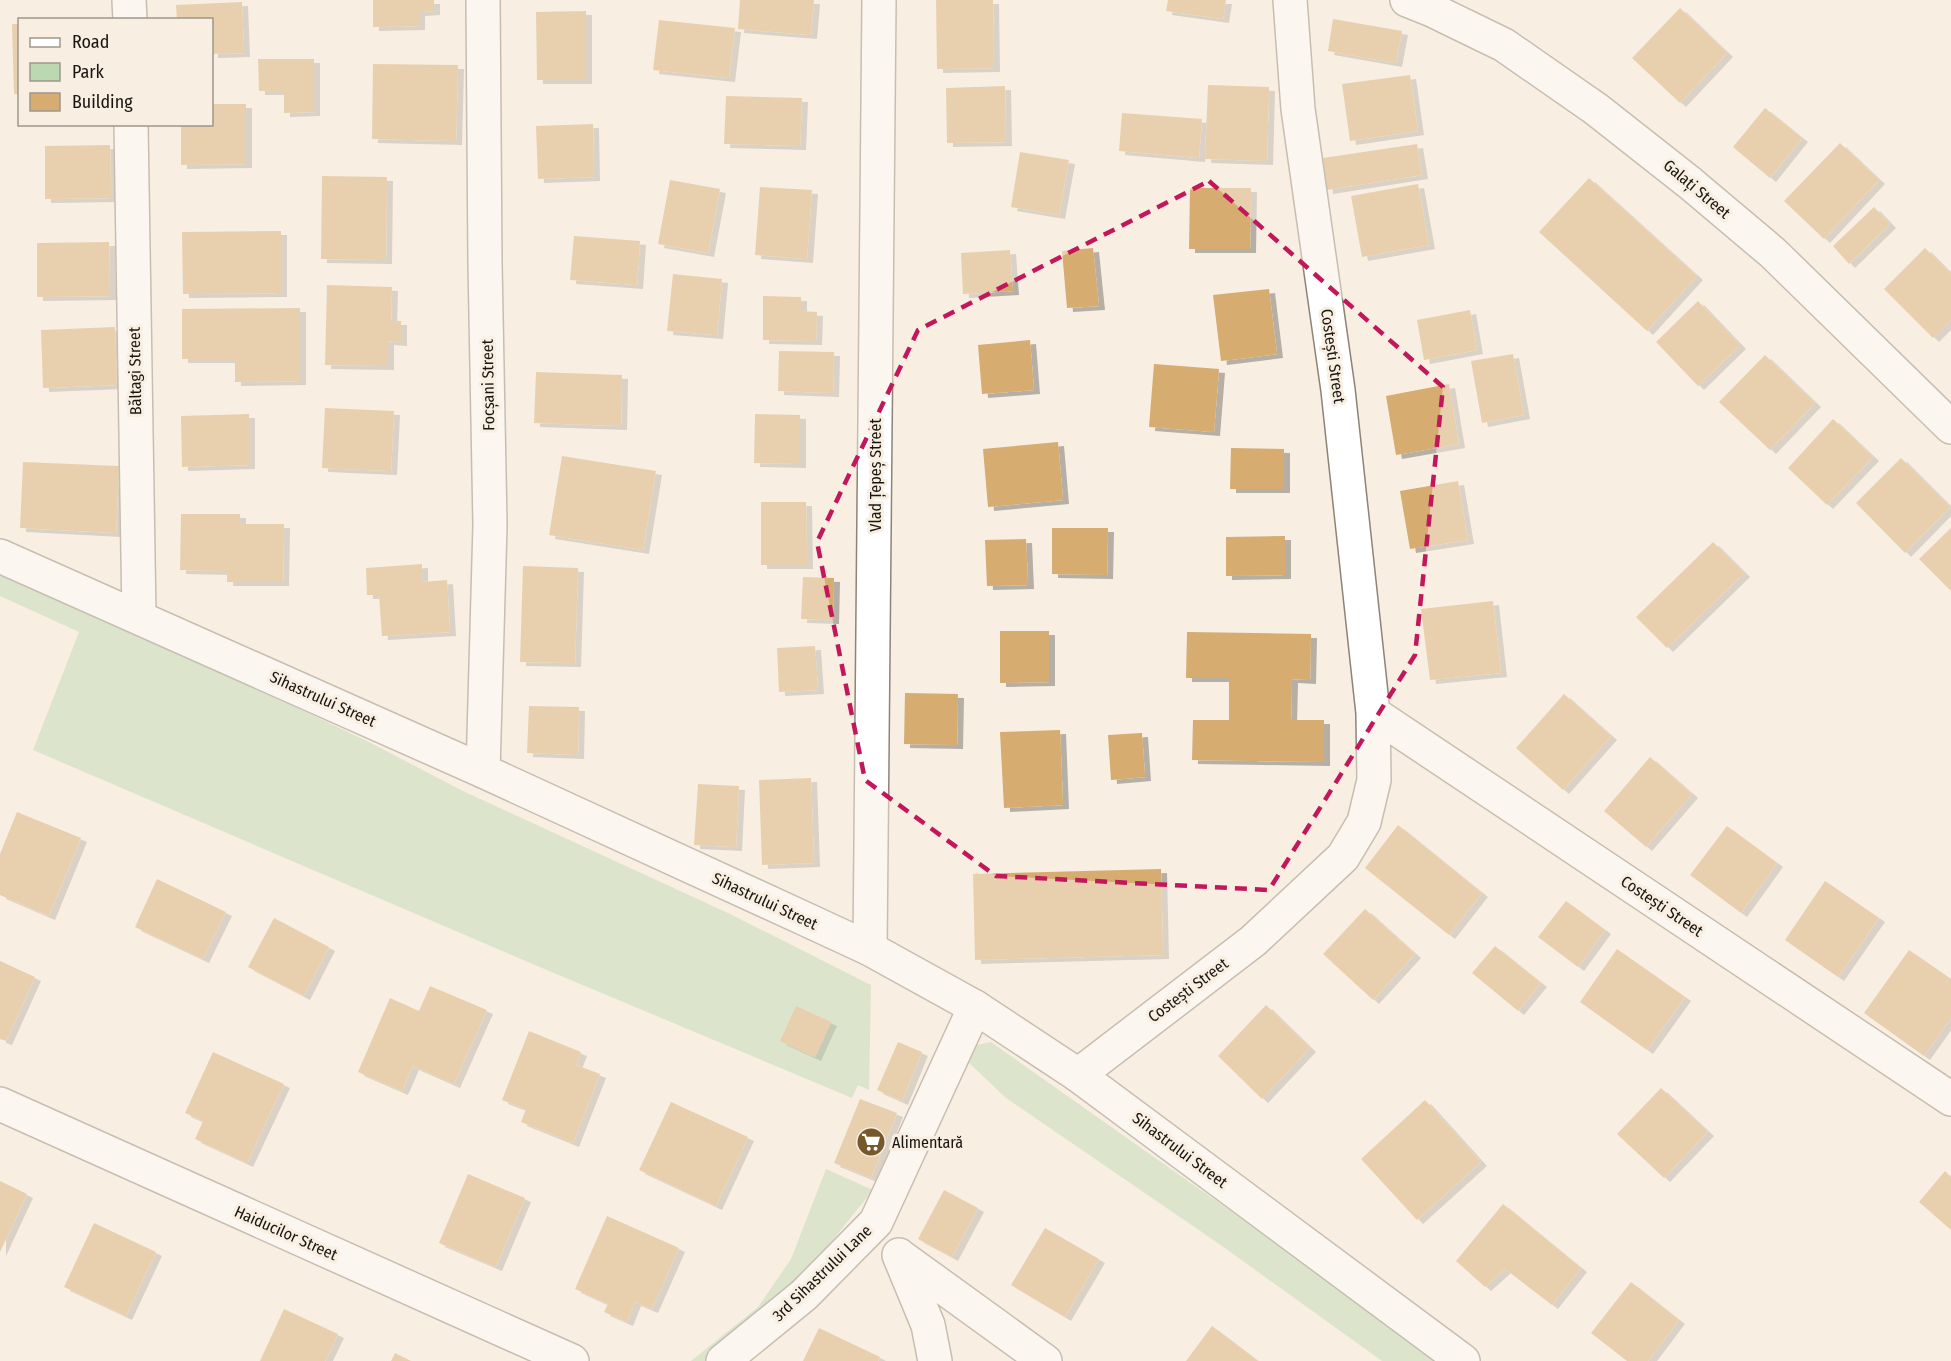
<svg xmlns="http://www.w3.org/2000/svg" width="1951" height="1361" viewBox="0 0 1951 1361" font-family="'Fira Sans Condensed',sans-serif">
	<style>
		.green { fill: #bcd8b1 }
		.building { fill: #d6ac70; filter: url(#shadow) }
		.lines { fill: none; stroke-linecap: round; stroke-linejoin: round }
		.minor-casing { stroke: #8d8478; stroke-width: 36 }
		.tertiary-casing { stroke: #8d8478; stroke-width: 36 }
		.minor { stroke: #fff; stroke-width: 33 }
		.tertiary { stroke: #fff; stroke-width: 33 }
		.marked { fill: none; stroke: #c2185b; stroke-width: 4.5; stroke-dasharray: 12 8; stroke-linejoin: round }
		.labels { text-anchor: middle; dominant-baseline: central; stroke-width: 6; stroke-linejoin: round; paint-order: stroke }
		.street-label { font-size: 16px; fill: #181510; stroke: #f8eee1 }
		.poi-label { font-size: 16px; fill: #181510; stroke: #f8eee1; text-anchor: start }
	</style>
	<defs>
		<filter id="shadow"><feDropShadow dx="6" dy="4" stdDeviation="0" flood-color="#0004"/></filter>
	</defs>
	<rect width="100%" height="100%" fill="#f8eee1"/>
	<!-- green -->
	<path class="green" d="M 0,574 L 87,611 L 211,667 L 369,742 L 463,791 L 728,913 L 871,985 L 869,1090 L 858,1085 L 852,1098 L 542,968 L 33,750 L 79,632 L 0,596 Z
		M 991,1042 L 1361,1303 L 1437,1361 L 1382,1361 L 1222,1246 L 1006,1098 L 966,1060 L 977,1045 Z
		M 826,1169 L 873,1190 L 785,1299 L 710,1361 L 691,1361 L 758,1307 L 791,1259 Z"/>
	<!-- building -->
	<path class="building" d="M 373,0 L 434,0 L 434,11 L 419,12 L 419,26 L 373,27 Z
		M 740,0 L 814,0 L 811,35 L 738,29 Z
		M 936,0 L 993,0 L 994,68 L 937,69 Z
		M 1168,0 L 1226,0 L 1223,19 L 1166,11 Z
		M 242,2 L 244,53 L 212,54 L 212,20 L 177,20 L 176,5 Z
		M 1680,8 L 1727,53 L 1680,103 L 1632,58 Z
		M 586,11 L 586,80 L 537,80 L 536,12 Z
		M 1333,19 L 1402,31 L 1396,63 L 1328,51 Z
		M 659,20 L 735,28 L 729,78 L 653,70 Z
		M 12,24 L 20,24 L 20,94 L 14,94 Z
		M 258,59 L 314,59 L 314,112 L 284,113 L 284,91 L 259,91 Z
		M 373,64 L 458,65 L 456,141 L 372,139 Z
		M 1410,75 L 1418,131 L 1350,141 L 1342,84 Z
		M 1208,85 L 1269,87 L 1267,161 L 1205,159 Z
		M 1005,86 L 1006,142 L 947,143 L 946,88 Z
		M 726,96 L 802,98 L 800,146 L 724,144 Z
		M 212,104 L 246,104 L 246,164 L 181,165 L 181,124 L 212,124 Z
		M 1765,108 L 1802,138 L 1770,178 L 1733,147 Z
		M 1122,113 L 1202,119 L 1199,158 L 1119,151 Z
		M 593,124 L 594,177 L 538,179 L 536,126 Z
		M 1840,143 L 1879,180 L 1824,239 L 1784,201 Z
		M 1417,144 L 1422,175 L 1327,190 L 1323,158 Z
		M 110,145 L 111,198 L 45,199 L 45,146 Z
		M 1020,152 L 1069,160 L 1059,215 L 1011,207 Z
		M 322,176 L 387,177 L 386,260 L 321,259 Z
		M 1589,178 L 1697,276 L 1647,331 L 1539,232 Z
		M 670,180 L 720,189 L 708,253 L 658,244 Z
		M 1418,184 L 1429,245 L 1362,257 L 1351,196 Z
		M 760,187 L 812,190 L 807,259 L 755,255 Z
		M 1190,188 L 1251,188 L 1250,249 L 1189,249 Z
		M 1874,207 L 1890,224 L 1849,264 L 1833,246 Z
		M 281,231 L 281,293 L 183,294 L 182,232 Z
		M 574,236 L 640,241 L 637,285 L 570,280 Z
		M 109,242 L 110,296 L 37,297 L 37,243 Z
		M 1093,248 L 1099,306 L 1067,308 L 1062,251 Z
		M 1925,248 L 1951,274 L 1951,320 L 1933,338 L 1884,289 Z
		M 1010,250 L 1013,291 L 963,294 L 961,253 Z
		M 673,274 L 722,279 L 717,335 L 667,331 Z
		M 327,285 L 392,287 L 391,321 L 401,321 L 401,342 L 388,341 L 388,366 L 325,365 Z
		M 1269,289 L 1277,354 L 1221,361 L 1213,295 Z
		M 763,296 L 801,297 L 801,311 L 817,312 L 816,341 L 763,340 Z
		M 1698,301 L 1740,345 L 1698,386 L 1656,342 Z
		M 300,308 L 300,381 L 235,382 L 235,359 L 182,359 L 182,309 Z
		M 1470,310 L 1477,350 L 1424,360 L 1417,320 Z
		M 115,327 L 117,385 L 43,388 L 41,330 Z
		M 1030,340 L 1034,390 L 982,394 L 978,345 Z
		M 779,351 L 834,352 L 833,393 L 778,391 Z
		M 1513,354 L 1524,415 L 1482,423 L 1471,361 Z
		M 1765,355 L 1815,403 L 1770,450 L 1719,402 Z
		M 1154,364 L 1219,369 L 1214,432 L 1149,427 Z
		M 536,372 L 622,375 L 621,426 L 534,423 Z
		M 1449,384 L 1459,444 L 1396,455 L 1386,396 Z
		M 325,408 L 394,411 L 391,471 L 322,468 Z
		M 249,414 L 249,465 L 182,467 L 181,416 Z
		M 755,414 L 800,415 L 800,464 L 754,463 Z
		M 1833,419 L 1873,457 L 1827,505 L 1788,468 Z
		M 1058,442 L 1063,500 L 988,507 L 983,449 Z
		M 1231,448 L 1284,449 L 1284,489 L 1230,489 Z
		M 562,456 L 656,471 L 643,550 L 549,535 Z
		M 1901,458 L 1950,507 L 1905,553 L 1856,503 Z
		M 23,462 L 119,466 L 116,533 L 20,528 Z
		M 1458,481 L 1468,540 L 1410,549 L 1400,491 Z
		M 761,502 L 806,502 L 807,565 L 761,565 Z
		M 181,514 L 240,514 L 240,524 L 284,524 L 283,582 L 227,582 L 227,571 L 180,570 Z
		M 1052,528 L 1108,528 L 1107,575 L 1052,574 Z
		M 1951,528 L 1951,591 L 1919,559 Z
		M 1285,536 L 1285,575 L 1226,576 L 1226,537 Z
		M 1026,539 L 1028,585 L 987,586 L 985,540 Z
		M 1713,542 L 1744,573 L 1667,648 L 1636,617 Z
		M 422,564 L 422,582 L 447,580 L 450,632 L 382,636 L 379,595 L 367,595 L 366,568 Z
		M 523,566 L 578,568 L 575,663 L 520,662 Z
		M 803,577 L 834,578 L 833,620 L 801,619 Z
		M 1493,601 L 1501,673 L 1430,680 L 1421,609 Z
		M 1000,631 L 1049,631 L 1049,682 L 1000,683 Z
		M 1187,632 L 1311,634 L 1310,680 L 1292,679 L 1291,720 L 1324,720 L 1324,762 L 1192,760 L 1193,720 L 1229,720 L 1229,678 L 1186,678 Z
		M 815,646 L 818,690 L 779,692 L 777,648 Z
		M 905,693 L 958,694 L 957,745 L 904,744 Z
		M 1564,694 L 1611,736 L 1563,790 L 1516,748 Z
		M 529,706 L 579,707 L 578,755 L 527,753 Z
		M 1060,730 L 1063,805 L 1004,808 L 1000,732 Z
		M 1142,733 L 1145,777 L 1111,780 L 1108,735 Z
		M 1650,757 L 1692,794 L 1646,847 L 1604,811 Z
		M 811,778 L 814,863 L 762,865 L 759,780 Z
		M 698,784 L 739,786 L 736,847 L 694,845 Z
		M 17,812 L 81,838 L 49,916 L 0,895 L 0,854 Z
		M 1398,825 L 1482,893 L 1449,935 L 1365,868 Z
		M 1727,826 L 1777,863 L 1741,913 L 1690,875 Z
		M 1161,869 L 1163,955 L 975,960 L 973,874 Z
		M 157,879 L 226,912 L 203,959 L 135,927 Z
		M 1825,881 L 1879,918 L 1838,977 L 1785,940 Z
		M 1566,901 L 1605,930 L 1578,967 L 1538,937 Z
		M 1365,909 L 1415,954 L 1373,1000 L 1323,954 Z
		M 274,918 L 329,947 L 304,996 L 248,967 Z
		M 1495,946 L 1541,983 L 1518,1011 L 1472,973 Z
		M 1617,949 L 1685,997 L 1647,1050 L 1580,1002 Z
		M 1909,950 L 1951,979 L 1951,1018 L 1924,1056 L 1864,1013 Z
		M 0,961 L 35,977 L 6,1041 L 0,1039 Z
		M 430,986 L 487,1010 L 454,1084 L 413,1066 L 402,1091 L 358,1072 L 390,998 L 419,1011 Z
		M 1266,1005 L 1310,1048 L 1262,1099 L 1218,1056 Z
		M 796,1006 L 831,1022 L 815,1057 L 780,1041 Z
		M 529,1031 L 581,1052 L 576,1065 L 600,1074 L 573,1143 L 521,1122 L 526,1109 L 502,1100 Z
		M 898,1042 L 922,1052 L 902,1101 L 877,1090 Z
		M 213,1052 L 284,1084 L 247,1163 L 195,1139 L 203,1121 L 185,1113 Z
		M 1661,1088 L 1708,1132 L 1664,1178 L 1617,1134 Z
		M 860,1099 L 897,1113 L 871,1178 L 834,1163 Z
		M 1425,1100 L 1481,1162 L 1417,1220 L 1361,1159 Z
		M 671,1102 L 748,1137 L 716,1206 L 639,1170 Z
		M 1945,1171 L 1951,1177 L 1951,1230 L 1919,1202 Z
		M 468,1174 L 525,1198 L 496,1267 L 439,1243 Z
		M 0,1181 L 27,1194 L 0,1252 Z
		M 944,1190 L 978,1208 L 952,1257 L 918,1239 Z
		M 1503,1204 L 1581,1268 L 1552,1305 L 1505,1269 L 1485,1287 L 1456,1261 Z
		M 607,1216 L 679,1248 L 652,1309 L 635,1302 L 627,1322 L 604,1312 L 608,1304 L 575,1289 Z
		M 94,1223 L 156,1252 L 126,1316 L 64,1287 Z
		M 1045,1228 L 1099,1259 L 1065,1317 L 1011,1285 Z
		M 1631,1282 L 1679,1320 L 1648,1361 L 1627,1361 L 1591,1333 Z
		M 284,1309 L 338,1334 L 325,1361 L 260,1361 Z
		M 1212,1326 L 1258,1361 L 1186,1361 Z
		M 819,1328 L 880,1357 L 878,1361 L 803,1361 Z
		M 395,1353 L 411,1361 L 391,1361 Z"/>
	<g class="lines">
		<!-- minor casing -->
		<g class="minor-casing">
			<path id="minor" d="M 129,0 L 130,20
				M 1407,0 L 1432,10 L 1504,45 L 1596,109 L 1690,183 L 1773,253 L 1951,427
				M 131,124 L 139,617
				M 1373,713 L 1951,1099
				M 483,771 L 490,525 L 485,263 L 483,0
				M 870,949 L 879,0
				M 1078,1075 L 1253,941 L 1343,857 L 1364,822 L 1374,780 L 1373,713 L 1338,390 L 1298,109 L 1290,0
				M 0,1104 L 572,1361
				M 899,1255 L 928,1325 L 935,1361
				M 900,1256 L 1045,1361
				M 723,1361 L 804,1295 L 876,1222 L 975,1007"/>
		</g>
		<!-- tertiary casing -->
		<g class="tertiary-casing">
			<path id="tertiary" d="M 0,556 L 483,771 L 803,918 L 870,949 L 975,1007 L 1078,1075 L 1463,1361"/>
		</g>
		<!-- minor -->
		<use href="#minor" class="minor"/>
		<!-- tertiary -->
		<use href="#tertiary" class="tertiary"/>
	</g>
	<!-- marked area -->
	<path d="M0 0H1951V1361H0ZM 1209,181 L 1443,387 L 1415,655 L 1269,890 L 996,876 L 865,780 L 817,542 L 918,330 Z" fill="#f8eee1" fill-opacity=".55" fill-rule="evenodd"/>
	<path class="marked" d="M 1209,181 L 1443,387 L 1415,655 L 1269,890 L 996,876 L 865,780 L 817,542 L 918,330 Z"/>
	<!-- icons -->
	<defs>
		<g id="supermarket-disc" transform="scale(1.5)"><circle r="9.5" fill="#75592c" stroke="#f8eee1"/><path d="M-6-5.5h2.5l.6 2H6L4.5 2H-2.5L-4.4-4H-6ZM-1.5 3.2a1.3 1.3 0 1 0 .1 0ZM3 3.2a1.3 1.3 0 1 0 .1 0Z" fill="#fff"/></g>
	</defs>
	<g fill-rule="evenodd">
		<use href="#supermarket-disc" x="871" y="1142"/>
	</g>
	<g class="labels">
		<!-- street labels -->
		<g class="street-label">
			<text transform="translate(1697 189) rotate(40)">Galați Street</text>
			<text transform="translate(1333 356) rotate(82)">Costești Street</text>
			<text transform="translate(135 371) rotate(-91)">Băltagi Street</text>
			<text transform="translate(488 385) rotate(-91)">Focșani Street</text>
			<text transform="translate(875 475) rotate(-90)">Vlad Țepeș Street</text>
			<text transform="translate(323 699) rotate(24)">Sihastrului Street</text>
			<text transform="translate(765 901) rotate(25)">Sihastrului Street</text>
			<text transform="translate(1662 906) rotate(34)">Costești Street</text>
			<text transform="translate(1188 990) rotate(-37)">Costești Street</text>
			<text transform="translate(1180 1150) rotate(37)">Sihastrului Street</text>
			<text transform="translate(286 1233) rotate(24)">Haiducilor Street</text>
			<text transform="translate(822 1273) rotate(-44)">3rd Sihastrului Lane</text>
		</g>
		<!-- poi labels -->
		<g class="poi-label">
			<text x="892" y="1142">Alimentară</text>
		</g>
	</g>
	<!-- legend -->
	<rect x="18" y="18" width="195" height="108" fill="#f8eee1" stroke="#9e978d" stroke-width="1.5"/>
	<rect x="30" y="38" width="30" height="9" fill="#ffffff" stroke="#9e978d" stroke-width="1.5"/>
	<text x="72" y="48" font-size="18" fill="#181510">Road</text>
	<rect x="30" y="63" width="30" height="18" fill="#bcd8b1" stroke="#9e978d" stroke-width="1.5"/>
	<text x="72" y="78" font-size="18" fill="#181510">Park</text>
	<rect x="30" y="93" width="30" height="18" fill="#d6ac70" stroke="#9e978d" stroke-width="1.5"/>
	<text x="72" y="108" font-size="18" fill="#181510">Building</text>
</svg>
